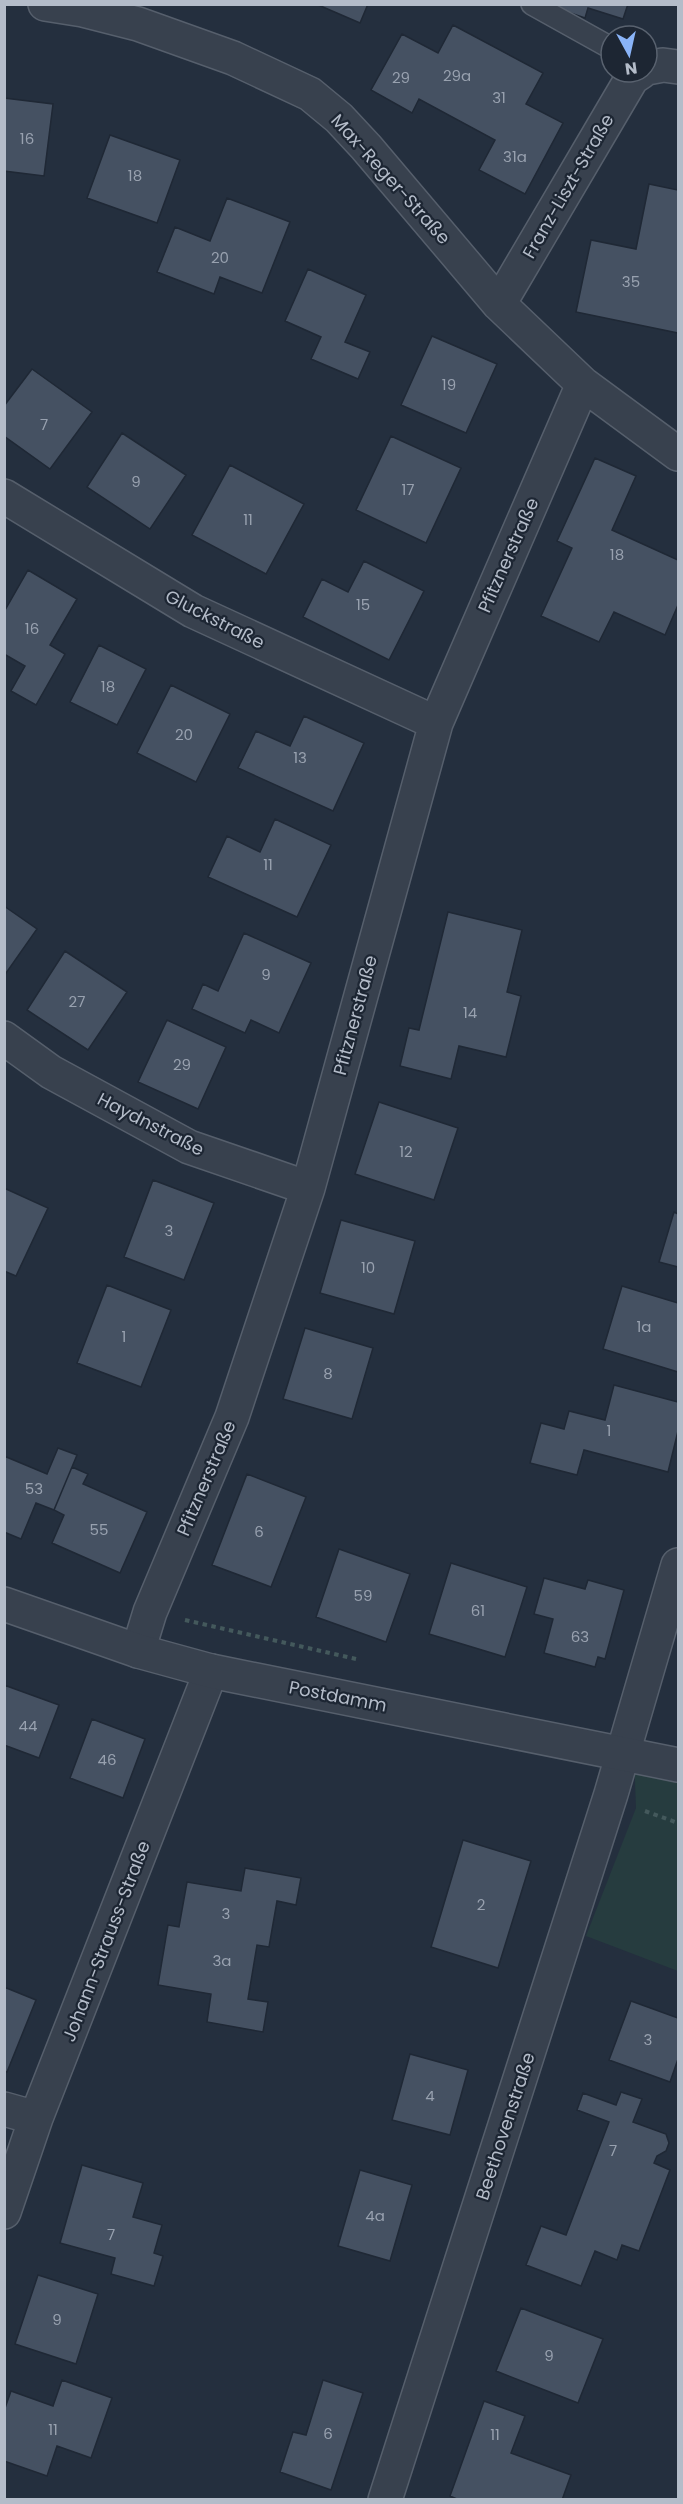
<svg xmlns="http://www.w3.org/2000/svg" width="683" height="2504" viewBox="0 0 683 2504" font-family="Poppins,sans-serif">
	<style>
		.green { fill: #263c3f }
		.building { fill: #455162; stroke: #1f2835; stroke-width: 1.5 }
		.lines { fill: none; stroke-linecap: round; stroke-linejoin: round }
		.service-casing { stroke: #565f6c; stroke-width: 24 }
		.minor-casing { stroke: #565f6c; stroke-width: 36 }
		.tertiary-casing { stroke: #565f6c; stroke-width: 36 }
		.path { stroke: #44595c; stroke-width: 4; stroke-dasharray: 4.5 4.5; stroke-linecap: butt }
		.service { stroke: #38414e; stroke-width: 21 }
		.minor { stroke: #38414e; stroke-width: 33 }
		.tertiary { stroke: #38414e; stroke-width: 33 }
		.labels { text-anchor: middle; dominant-baseline: central; stroke-width: 4.5; stroke-linejoin: round; paint-order: stroke }
		.number-label { font-size: 15px; fill: #98a1af }
		.street-label { font-size: 18px; fill: #b4bcc9; stroke: #1d2633 }
	</style>
	<rect width="100%" height="100%" fill="#242f3e"/>
	<!-- green -->
	<path class="green" d="M 634,1754 L 678,1765 L 678,1971 L 586,1936 L 636,1808 Z"/>
	<!-- building -->
	<path class="building" d="M 316,4 L 368,4 L 360,23 Z
		M 544,4 L 628,4 L 623,19 L 588,8 L 585,18 Z
		M 453,25 L 543,73 L 526,104 L 563,123 L 525,194 L 479,170 L 495,140 L 419,99 L 412,113 L 371,90 L 402,34 L 438,53 Z
		M 4,98 L 53,104 L 44,176 L 4,171 Z
		M 110,135 L 180,160 L 157,223 L 87,198 Z
		M 649,184 L 678,190 L 678,333 L 576,312 L 591,240 L 636,249 Z
		M 227,198 L 290,222 L 262,293 L 220,277 L 214,294 L 157,272 L 175,227 L 210,241 Z
		M 308,269 L 366,295 L 345,342 L 370,352 L 358,379 L 311,359 L 321,337 L 285,321 Z
		M 432,336 L 497,364 L 466,433 L 401,405 Z
		M 32,369 L 92,412 L 50,469 L 4,436 L 4,406 Z
		M 122,433 L 186,475 L 150,529 L 87,487 Z
		M 391,436 L 461,468 L 426,543 L 356,510 Z
		M 595,458 L 636,476 L 612,530 L 678,560 L 678,605 L 665,635 L 614,612 L 599,642 L 541,616 L 572,548 L 557,541 Z
		M 230,465 L 304,504 L 266,574 L 192,535 Z
		M 364,561 L 424,591 L 389,660 L 303,617 L 322,579 L 348,592 Z
		M 28,570 L 77,599 L 50,645 L 65,654 L 36,705 L 11,691 L 25,666 L 4,654 L 4,612 Z
		M 99,645 L 146,669 L 117,725 L 70,702 Z
		M 171,685 L 230,714 L 196,782 L 137,753 Z
		M 304,716 L 364,743 L 333,811 L 238,768 L 256,731 L 290,746 Z
		M 275,819 L 331,845 L 297,917 L 208,877 L 227,836 L 260,852 Z
		M 4,906 L 37,929 L 4,976 Z
		M 448,912 L 522,930 L 507,992 L 521,996 L 506,1057 L 459,1046 L 451,1079 L 400,1066 L 409,1028 L 419,1030 Z
		M 244,933 L 311,963 L 279,1033 L 251,1020 L 245,1033 L 192,1009 L 203,984 L 218,991 Z
		M 65,951 L 127,992 L 88,1050 L 27,1010 Z
		M 167,1020 L 226,1047 L 198,1109 L 138,1082 Z
		M 379,1102 L 458,1128 L 434,1200 L 355,1174 Z
		M 153,1180 L 214,1203 L 184,1280 L 124,1257 Z
		M 4,1188 L 48,1208 L 16,1276 L 4,1271 Z
		M 674,1212 L 678,1214 L 678,1267 L 659,1262 Z
		M 341,1220 L 415,1241 L 394,1314 L 320,1293 Z
		M 107,1285 L 171,1310 L 141,1387 L 77,1363 Z
		M 622,1286 L 678,1303 L 678,1372 L 603,1349 Z
		M 305,1328 L 373,1348 L 352,1419 L 283,1399 Z
		M 614,1385 L 678,1402 L 678,1431 L 668,1472 L 584,1450 L 577,1475 L 530,1463 L 541,1423 L 564,1429 L 569,1411 L 605,1420 Z
		M 58,1448 L 77,1455 L 54,1510 L 36,1503 L 21,1539 L 4,1532 L 4,1456 L 47,1474 Z
		M 72,1467 L 88,1474 L 83,1484 L 147,1512 L 120,1573 L 52,1543 L 64,1515 L 54,1510 Z
		M 247,1474 L 306,1497 L 271,1587 L 212,1565 Z
		M 339,1549 L 410,1574 L 386,1642 L 316,1617 Z
		M 451,1563 L 527,1587 L 505,1657 L 429,1634 Z
		M 544,1578 L 585,1589 L 588,1580 L 624,1590 L 605,1659 L 598,1657 L 595,1667 L 544,1653 L 553,1619 L 534,1614 Z
		M 4,1685 L 59,1705 L 39,1758 L 4,1745 Z
		M 92,1719 L 145,1739 L 123,1798 L 70,1778 Z
		M 463,1840 L 531,1861 L 498,1968 L 431,1947 Z
		M 245,1868 L 301,1878 L 296,1905 L 277,1901 L 269,1947 L 257,1945 L 248,1999 L 268,2002 L 263,2032 L 207,2022 L 211,1994 L 158,1985 L 168,1925 L 179,1927 L 187,1882 L 241,1891 Z
		M 4,1987 L 36,2000 L 7,2072 L 4,2071 Z
		M 631,2001 L 678,2018 L 678,2059 L 670,2082 L 609,2060 Z
		M 410,2054 L 468,2070 L 450,2135 L 392,2120 Z
		M 621,2092 L 642,2099 L 633,2122 L 666,2134 L 669,2143 L 666,2151 L 657,2156 L 654,2163 L 670,2170 L 639,2251 L 622,2245 L 617,2260 L 595,2251 L 581,2286 L 526,2265 L 541,2226 L 566,2235 L 609,2122 L 577,2110 L 583,2093 L 616,2105 Z
		M 82,2165 L 143,2183 L 133,2217 L 162,2225 L 154,2253 L 163,2256 L 154,2286 L 111,2274 L 115,2258 L 60,2243 Z
		M 360,2170 L 412,2185 L 390,2261 L 338,2246 Z
		M 38,2275 L 98,2294 L 76,2364 L 15,2344 Z
		M 521,2308 L 603,2339 L 578,2403 L 496,2371 Z
		M 62,2380 L 112,2398 L 91,2458 L 57,2446 L 47,2476 L 4,2461 L 4,2411 L 11,2391 L 53,2406 Z
		M 323,2380 L 363,2393 L 331,2490 L 280,2472 L 293,2432 L 306,2435 Z
		M 484,2401 L 525,2416 L 511,2453 L 571,2475 L 562,2500 L 459,2500 L 450,2496 Z"/>
	<g class="lines">
		<!-- service casing -->
		<g class="service-casing">
			<path id="service" d="M 532,4 L 611,48"/>
		</g>
		<!-- minor casing -->
		<g class="minor-casing">
			<path id="minor" d="M 45,4 L 83,10 L 138,24 L 233,58 L 310,94 L 339,118 L 366,147 L 499,304 L 583,384 L 678,454
				M 647,68 L 663,65 L 678,67
				M 499,304 L 632,78 L 641,72
				M 4,496 L 193,611 L 436,723
				M 4,1038 L 51,1072 L 189,1147 L 308,1188
				M 138,1651 L 150,1612 L 232,1417 L 308,1188 L 436,723 L 583,384
				M 4,2109 L 36,2118
				M 4,2212 L 36,2118 L 211,1671
				M 385,2500 L 611,1794 L 678,1565"/>
		</g>
		<!-- tertiary casing -->
		<g class="tertiary-casing">
			<path id="tertiary" d="M 4,1604 L 138,1651 L 211,1671 L 678,1765"/>
		</g>
		<!-- path -->
		<path class="path" d="M 185,1620 L 356,1659
			M 645,1811 L 678,1823"/>
		<!-- service -->
		<use href="#service" class="service"/>
		<!-- minor -->
		<use href="#minor" class="minor"/>
		<!-- tertiary -->
		<use href="#tertiary" class="tertiary"/>
	</g>
	<g class="labels">
		<!-- number labels -->
		<g class="number-label">
			<text x="457" y="75">29a</text>
			<text x="401" y="77">29</text>
			<text x="499" y="97">31</text>
			<text x="27" y="138">16</text>
			<text x="515" y="156">31a</text>
			<text x="135" y="175">18</text>
			<text x="220" y="257">20</text>
			<text x="631" y="281">35</text>
			<text x="449" y="384">19</text>
			<text x="44" y="424">7</text>
			<text x="136" y="481">9</text>
			<text x="408" y="489">17</text>
			<text x="248" y="519">11</text>
			<text x="617" y="554">18</text>
			<text x="363" y="604">15</text>
			<text x="32" y="628">16</text>
			<text x="108" y="686">18</text>
			<text x="184" y="734">20</text>
			<text x="300" y="757">13</text>
			<text x="268" y="864">11</text>
			<text x="266" y="974">9</text>
			<text x="77" y="1001">27</text>
			<text x="470" y="1012">14</text>
			<text x="182" y="1064">29</text>
			<text x="406" y="1151">12</text>
			<text x="169" y="1230">3</text>
			<text x="368" y="1267">10</text>
			<text x="644" y="1326">1a</text>
			<text x="124" y="1336">1</text>
			<text x="328" y="1373">8</text>
			<text x="609" y="1430">1</text>
			<text x="34" y="1488">53</text>
			<text x="99" y="1529">55</text>
			<text x="259" y="1531">6</text>
			<text x="363" y="1595">59</text>
			<text x="478" y="1610">61</text>
			<text x="580" y="1636">63</text>
			<text x="28" y="1725">44</text>
			<text x="107" y="1759">46</text>
			<text x="481" y="1904">2</text>
			<text x="226" y="1913">3</text>
			<text x="222" y="1960">3a</text>
			<text x="648" y="2039">3</text>
			<text x="430" y="2095">4</text>
			<text x="613" y="2150">7</text>
			<text x="375" y="2215">4a</text>
			<text x="111" y="2234">7</text>
			<text x="57" y="2319">9</text>
			<text x="549" y="2355">9</text>
			<text x="53" y="2429">11</text>
			<text x="328" y="2433">6</text>
			<text x="495" y="2434">11</text>
		</g>
		<!-- street labels -->
		<g class="street-label">
			<text transform="translate(391 179) rotate(48)">Max-Reger-Straße</text>
			<text transform="translate(568 186) rotate(-60)">Franz-Liszt-Straße</text>
			<text transform="translate(508 555) rotate(-66)">Pfitznerstraße</text>
			<text transform="translate(215 619) rotate(27)">Gluckstraße</text>
			<text transform="translate(355 1015) rotate(-75)">Pfitznerstraße</text>
			<text transform="translate(151 1124) rotate(27)">Haydnstraße</text>
			<text transform="translate(206 1478) rotate(-67)">Pfitznerstraße</text>
			<text transform="translate(338 1696) rotate(11)">Postdamm</text>
			<text transform="translate(106 1941) rotate(-69)">Johann-Strauss-Straße</text>
			<text transform="translate(505 2126) rotate(-72)">Beethovenstraße</text>
		</g>
	</g>
	<!-- border -->
	<rect width="683" height="2504" fill="none" stroke="#b4bcc9" stroke-width="12"/>
	<!-- north arrow -->
	<g transform="translate(629 54) rotate(172)"><circle r="28" fill="#1d2633" stroke="#59626f" stroke-width="1.5"/>
	<path d="M0-4.5L10 22L0 15L-10 22Z" fill="#8ab4f8"/>
	<text y="-9" font-size="16" font-weight="bold" text-anchor="middle" fill="#b4bcc9">N</text>
	</g>
</svg>
